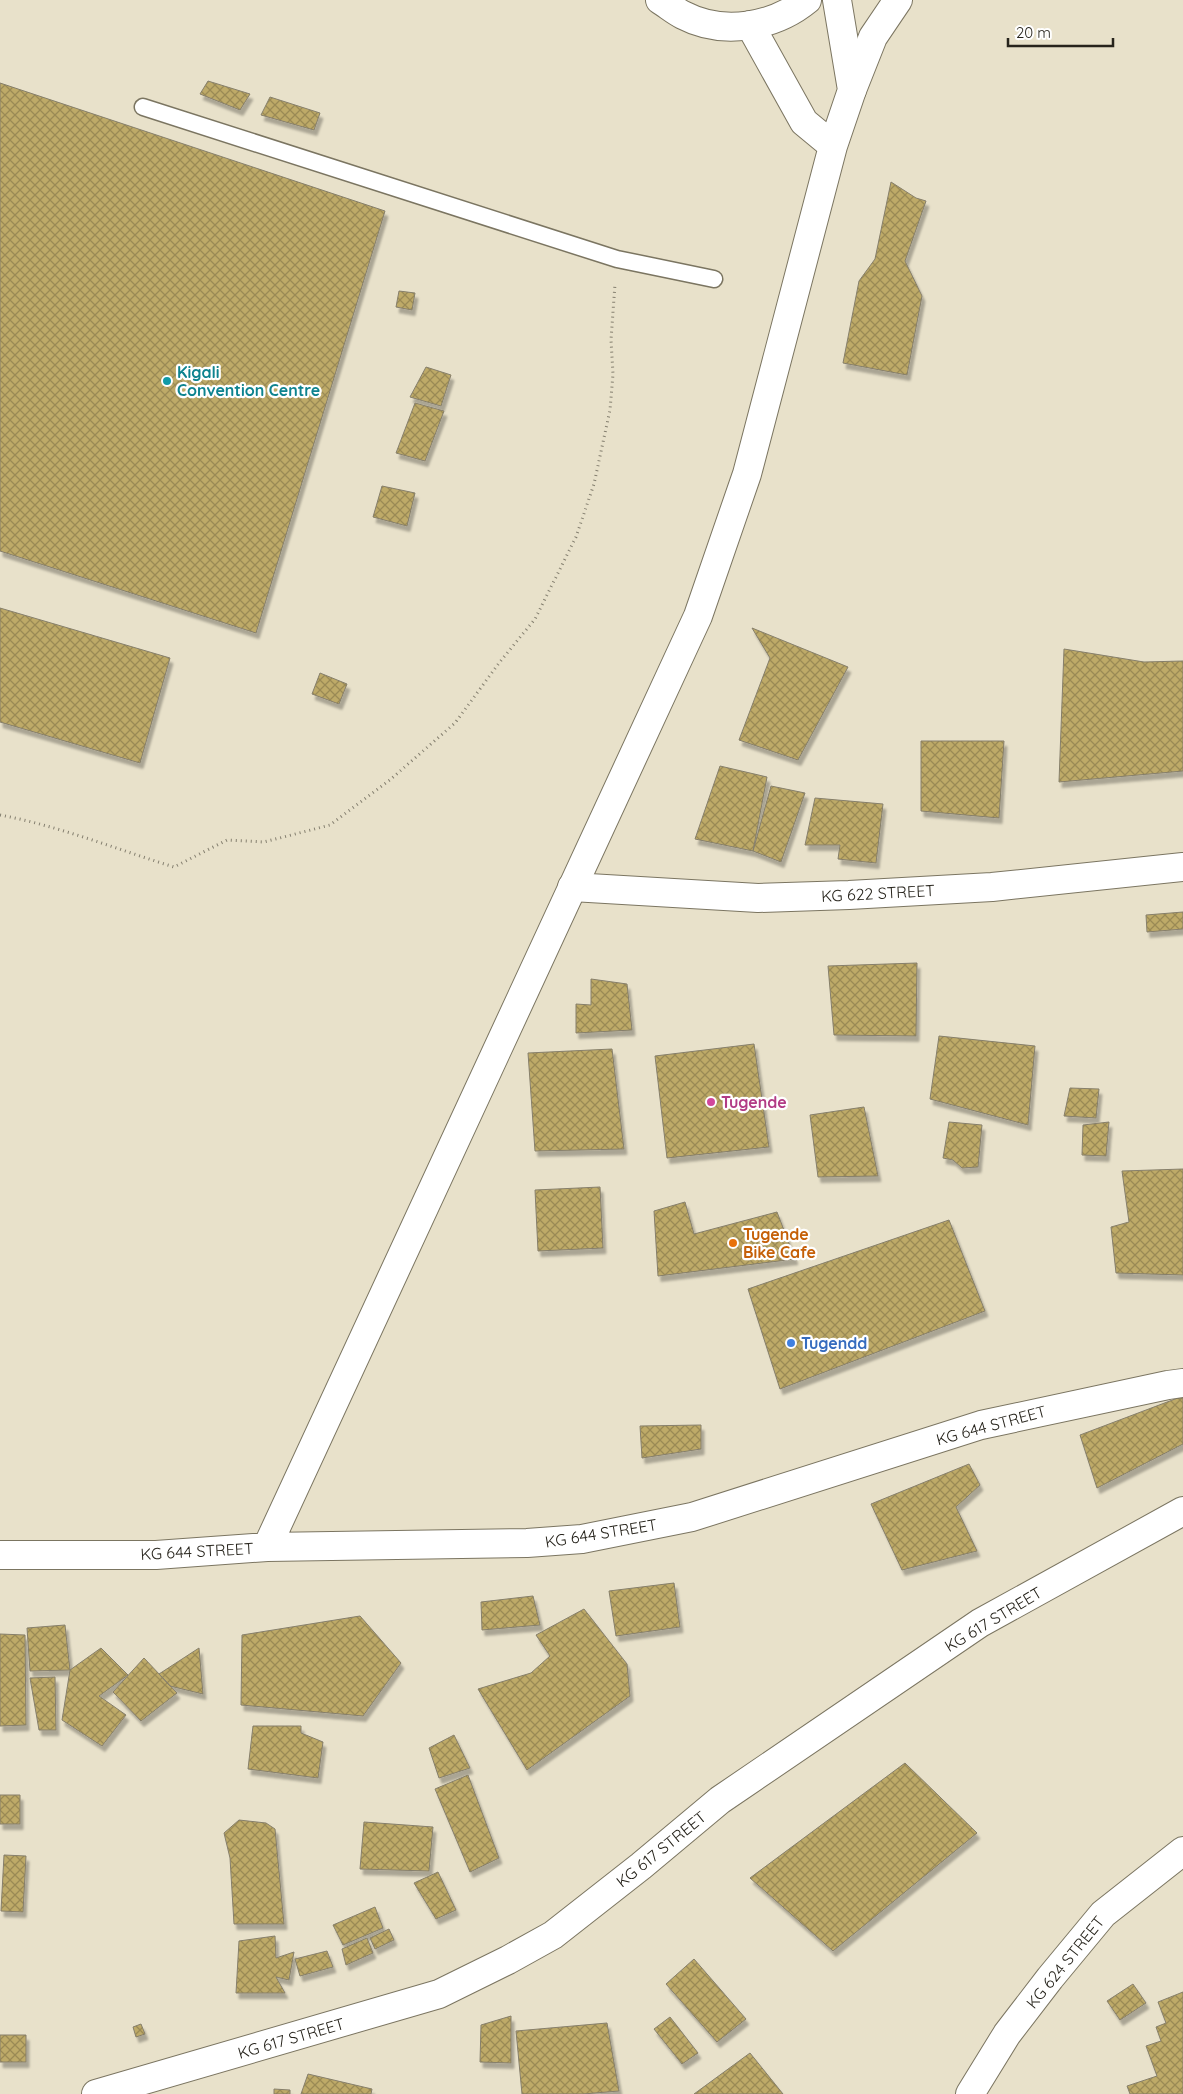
<svg xmlns="http://www.w3.org/2000/svg" width="1183" height="2094" viewBox="0 0 1183 2094" font-family="Quicksand,sans-serif">
	<style>
		.building { fill: url(#building-cross-hatch); stroke: #867f6b; filter: url(#shadow) }
		.lines { fill: none; stroke-linecap: round; stroke-linejoin: round }
		.lane-casing { stroke: #7b7561; stroke-width: 19 }
		.street-casing { stroke: #7b7561; stroke-width: 30 }
		.secondary-casing { stroke: #7b7561; stroke-width: 30 }
		.primary-casing { stroke: #7b7561; stroke-width: 30 }
		.path { stroke: #847f6f; stroke-width: 3; stroke-dasharray: 1 4; stroke-linecap: butt }
		.lane { stroke: #fff; stroke-width: 16 }
		.street { stroke: #fff; stroke-width: 28 }
		.secondary { stroke: #fff; stroke-width: 28 }
		.primary { stroke: #fff; stroke-width: 28 }
		.culture-dot { fill: #0f9aa8; stroke: #fff; stroke-width: 2 }
		.hotel-dot { fill: #d1479c; stroke: #fff; stroke-width: 2 }
		.food-dot { fill: #e8710a; stroke: #fff; stroke-width: 2 }
		.shop-dot { fill: #3f7fe0; stroke: #fff; stroke-width: 2 }
		.labels { text-anchor: middle; dominant-baseline: central; stroke-width: 4.5; stroke-linejoin: round; paint-order: stroke }
		.culture-label { font-size: 16px; font-weight: bold; fill: #0d838f; stroke: #fff; text-anchor: start }
		.street-label { font-size: 16px; fill: #27241c; stroke: #fff }
		.hotel-label { font-size: 16px; font-weight: bold; fill: #b23c85; stroke: #fff; text-anchor: start }
		.food-label { font-size: 16px; font-weight: bold; fill: #c56008; stroke: #fff; text-anchor: start }
		.shop-label { font-size: 16px; font-weight: bold; fill: #366cbe; stroke: #fff; text-anchor: start }
	</style>
	<defs>
		<pattern id="building-cross-hatch" width="8" height="8" patternUnits="userSpaceOnUse" patternTransform="scale(1.25)"><rect width="8" height="8" fill="#beaa68"/><path d="M0 0l8 8M0 8l8-8" fill="none" stroke="#9a8a55"/></pattern>
		<filter id="shadow"><feDropShadow dx="3" dy="5.5" stdDeviation="1" flood-color="#0004"/></filter>
	</defs>
	<rect width="100%" height="100%" fill="#e8e1ca"/>
	<!-- building -->
	<path class="building" d="M 208,81 L 250,94 L 240,110 L 200,94 Z
		M 0,83 L 385,211 L 256,633 L 0,551 Z
		M 270,97 L 320,113 L 314,130 L 261,115 Z
		M 891,182 L 916,198 L 926,201 L 905,261 L 922,296 L 907,375 L 843,363 L 859,281 L 875,259 Z
		M 399,291 L 415,293 L 412,310 L 396,307 Z
		M 426,367 L 451,375 L 441,406 L 410,397 Z
		M 415,403 L 444,411 L 425,461 L 396,453 Z
		M 382,486 L 415,493 L 407,526 L 373,517 Z
		M 0,608 L 170,658 L 140,763 L 0,722 Z
		M 752,628 L 848,667 L 798,760 L 739,740 L 770,658 Z
		M 1064,649 L 1144,662 L 1183,661 L 1183,771 L 1059,782 Z
		M 320,673 L 347,684 L 339,704 L 312,694 Z
		M 921,741 L 1004,741 L 999,818 L 921,811 Z
		M 720,766 L 767,777 L 753,851 L 695,839 Z
		M 771,786 L 805,793 L 781,862 L 753,851 Z
		M 815,798 L 883,804 L 876,863 L 838,859 L 840,845 L 805,845 Z
		M 1183,912 L 1183,929 L 1147,932 L 1146,915 Z
		M 917,963 L 916,1036 L 834,1035 L 828,966 Z
		M 591,979 L 627,984 L 632,1030 L 576,1033 L 576,1004 L 591,1005 Z
		M 939,1036 L 1035,1046 L 1028,1125 L 930,1099 Z
		M 754,1044 L 769,1147 L 667,1158 L 655,1056 Z
		M 612,1049 L 624,1149 L 535,1151 L 528,1053 Z
		M 1070,1088 L 1099,1089 L 1096,1118 L 1064,1116 Z
		M 864,1107 L 878,1176 L 818,1177 L 810,1115 Z
		M 949,1122 L 982,1125 L 978,1167 L 962,1168 L 953,1160 L 943,1158 Z
		M 1109,1122 L 1106,1156 L 1082,1155 L 1083,1125 Z
		M 1183,1169 L 1183,1275 L 1116,1273 L 1111,1227 L 1129,1222 L 1122,1171 Z
		M 600,1187 L 603,1248 L 538,1251 L 535,1190 Z
		M 685,1202 L 694,1234 L 777,1212 L 795,1259 L 658,1276 L 654,1211 Z
		M 949,1220 L 985,1311 L 780,1389 L 748,1289 Z
		M 1183,1396 L 1183,1444 L 1097,1488 L 1080,1435 Z
		M 701,1425 L 701,1449 L 642,1458 L 640,1426 Z
		M 969,1464 L 980,1485 L 956,1507 L 977,1551 L 902,1570 L 871,1504 Z
		M 674,1583 L 680,1627 L 616,1636 L 609,1591 Z
		M 533,1596 L 540,1625 L 482,1630 L 481,1602 Z
		M 584,1609 L 627,1664 L 630,1696 L 527,1770 L 478,1689 L 531,1673 L 550,1656 L 536,1635 Z
		M 360,1616 L 401,1663 L 363,1716 L 241,1705 L 242,1635 Z
		M 65,1625 L 70,1670 L 30,1671 L 27,1628 Z
		M 0,1634 L 25,1635 L 26,1725 L 0,1726 Z
		M 101,1648 L 128,1675 L 99,1696 L 126,1715 L 102,1746 L 62,1720 L 70,1670 Z
		M 199,1648 L 203,1694 L 170,1686 L 159,1674 Z
		M 144,1658 L 177,1693 L 141,1721 L 113,1692 Z
		M 55,1677 L 56,1730 L 39,1730 L 30,1678 Z
		M 253,1726 L 301,1726 L 301,1733 L 323,1742 L 318,1778 L 248,1769 Z
		M 454,1735 L 470,1768 L 439,1778 L 429,1748 Z
		M 905,1763 L 977,1833 L 833,1951 L 750,1878 Z
		M 468,1775 L 499,1858 L 470,1872 L 435,1789 Z
		M 0,1795 L 20,1795 L 20,1824 L 0,1824 Z
		M 239,1820 L 266,1823 L 275,1829 L 284,1924 L 234,1924 L 230,1858 L 224,1833 Z
		M 364,1822 L 433,1827 L 429,1871 L 360,1869 Z
		M 4,1855 L 26,1856 L 23,1912 L 1,1911 Z
		M 438,1872 L 456,1910 L 436,1919 L 414,1883 Z
		M 375,1907 L 383,1928 L 343,1945 L 333,1925 Z
		M 389,1929 L 394,1940 L 375,1949 L 370,1938 Z
		M 275,1936 L 276,1958 L 294,1952 L 289,1980 L 276,1977 L 285,1993 L 236,1993 L 239,1941 Z
		M 367,1938 L 373,1953 L 346,1965 L 342,1949 Z
		M 327,1951 L 333,1967 L 300,1976 L 295,1959 Z
		M 694,1959 L 746,2019 L 717,2042 L 666,1984 Z
		M 1133,1984 L 1146,2003 L 1120,2020 L 1107,2001 Z
		M 1183,1992 L 1183,2094 L 1130,2094 L 1127,2086 L 1157,2076 L 1146,2046 L 1161,2041 L 1156,2027 L 1166,2023 L 1158,2002 Z
		M 511,2016 L 511,2063 L 480,2062 L 481,2025 Z
		M 670,2017 L 698,2053 L 682,2064 L 654,2029 Z
		M 607,2023 L 619,2091 L 583,2094 L 522,2094 L 516,2031 Z
		M 141,2024 L 145,2034 L 136,2037 L 133,2027 Z
		M 0,2035 L 26,2035 L 26,2062 L 0,2062 Z
		M 750,2053 L 783,2094 L 694,2094 Z
		M 308,2074 L 372,2089 L 371,2094 L 301,2094 Z
		M 274,2089 L 290,2090 L 290,2094 L 274,2094 Z"/>
	<g class="lines">
		<!-- lane casing -->
		<g class="lane-casing">
			<path id="lane" d="M 143,107 L 617,259 L 714,279"/>
		</g>
		<!-- street casing -->
		<g class="street-casing">
			<path id="street" d="M 572,887 L 758,898 L 849,895 L 992,887 L 1183,867
				M 96,2094 L 439,1994 L 508,1960 L 553,1935 L 641,1866 L 720,1800 L 980,1623 L 1183,1511
				M 970,2094 L 1007,2034 L 1050,1978 L 1103,1914 L 1183,1851"/>
		</g>
		<!-- secondary casing -->
		<g class="secondary-casing">
			<path id="secondary" d="M 750,25 L 804,122 L 833,146
				M 267,1547 L 698,616 L 747,474 L 833,146 L 852,90 L 837,0
				M 0,1555 L 156,1555 L 267,1547 L 527,1543 L 582,1539 L 692,1517 L 981,1425 L 1168,1385 L 1183,1383"/>
		</g>
		<!-- primary casing -->
		<g class="primary-casing">
			<path id="primary" d="M 660,0 C 668,5 675,11 683,15 C 723,36 774,27 807,0
				M 852,90 L 873,37 L 898,0"/>
		</g>
		<!-- path -->
		<path class="path" d="M 0,815 C 59,826 116,849 174,867 L 227,840 L 264,842 L 330,825 L 391,779 L 455,723 L 499,663 L 535,619 L 576,537 L 594,484 L 610,410 L 613,374 L 611,340 L 615,284"/>
		<!-- lane -->
		<use href="#lane" class="lane"/>
		<!-- street -->
		<use href="#street" class="street"/>
		<!-- secondary -->
		<use href="#secondary" class="secondary"/>
		<!-- primary -->
		<use href="#primary" class="primary"/>
	</g>
	<!-- markers -->
	<circle class="culture-dot" cx="167" cy="381" r="5"/>
	<circle class="hotel-dot" cx="711" cy="1102" r="5"/>
	<circle class="food-dot" cx="733" cy="1243" r="5"/>
	<circle class="shop-dot" cx="791" cy="1343" r="5"/>
	<g class="labels">
		<!-- culture labels -->
		<g class="culture-label">
			<text x="177" y="372">Kigali<tspan x="177" dy="18">Convention Centre</tspan></text>
		</g>
		<!-- street labels -->
		<g class="street-label">
			<text transform="translate(878 893) rotate(-3)">KG 622 STREET</text>
			<text transform="translate(991 1425) rotate(-15)">KG 644 STREET</text>
			<text transform="translate(601 1533) rotate(-9)">KG 644 STREET</text>
			<text transform="translate(197 1551) rotate(-3)">KG 644 STREET</text>
			<text transform="translate(993 1619) rotate(-31)">KG 617 STREET</text>
			<text transform="translate(661 1849) rotate(-39)">KG 617 STREET</text>
			<text transform="translate(1065 1962) rotate(-51)">KG 624 STREET</text>
			<text transform="translate(291 2038) rotate(-16)">KG 617 STREET</text>
		</g>
		<!-- hotel labels -->
		<g class="hotel-label">
			<text x="721" y="1102">Tugende</text>
		</g>
		<!-- food labels -->
		<g class="food-label">
			<text x="743" y="1234">Tugende<tspan x="743" dy="18">Bike Cafe</tspan></text>
		</g>
		<!-- shop labels -->
		<g class="shop-label">
			<text x="801" y="1343">Tugendd</text>
		</g>
	</g>
	<!-- scale -->
	<path d="M1008 38v8h105v-8" fill="none" stroke="#27241c" stroke-width="2.5"/>
	<text x="1016" y="38" font-size="15" fill="#27241c" stroke="#ffffff" stroke-width="4" paint-order="stroke">20 m</text>
</svg>
